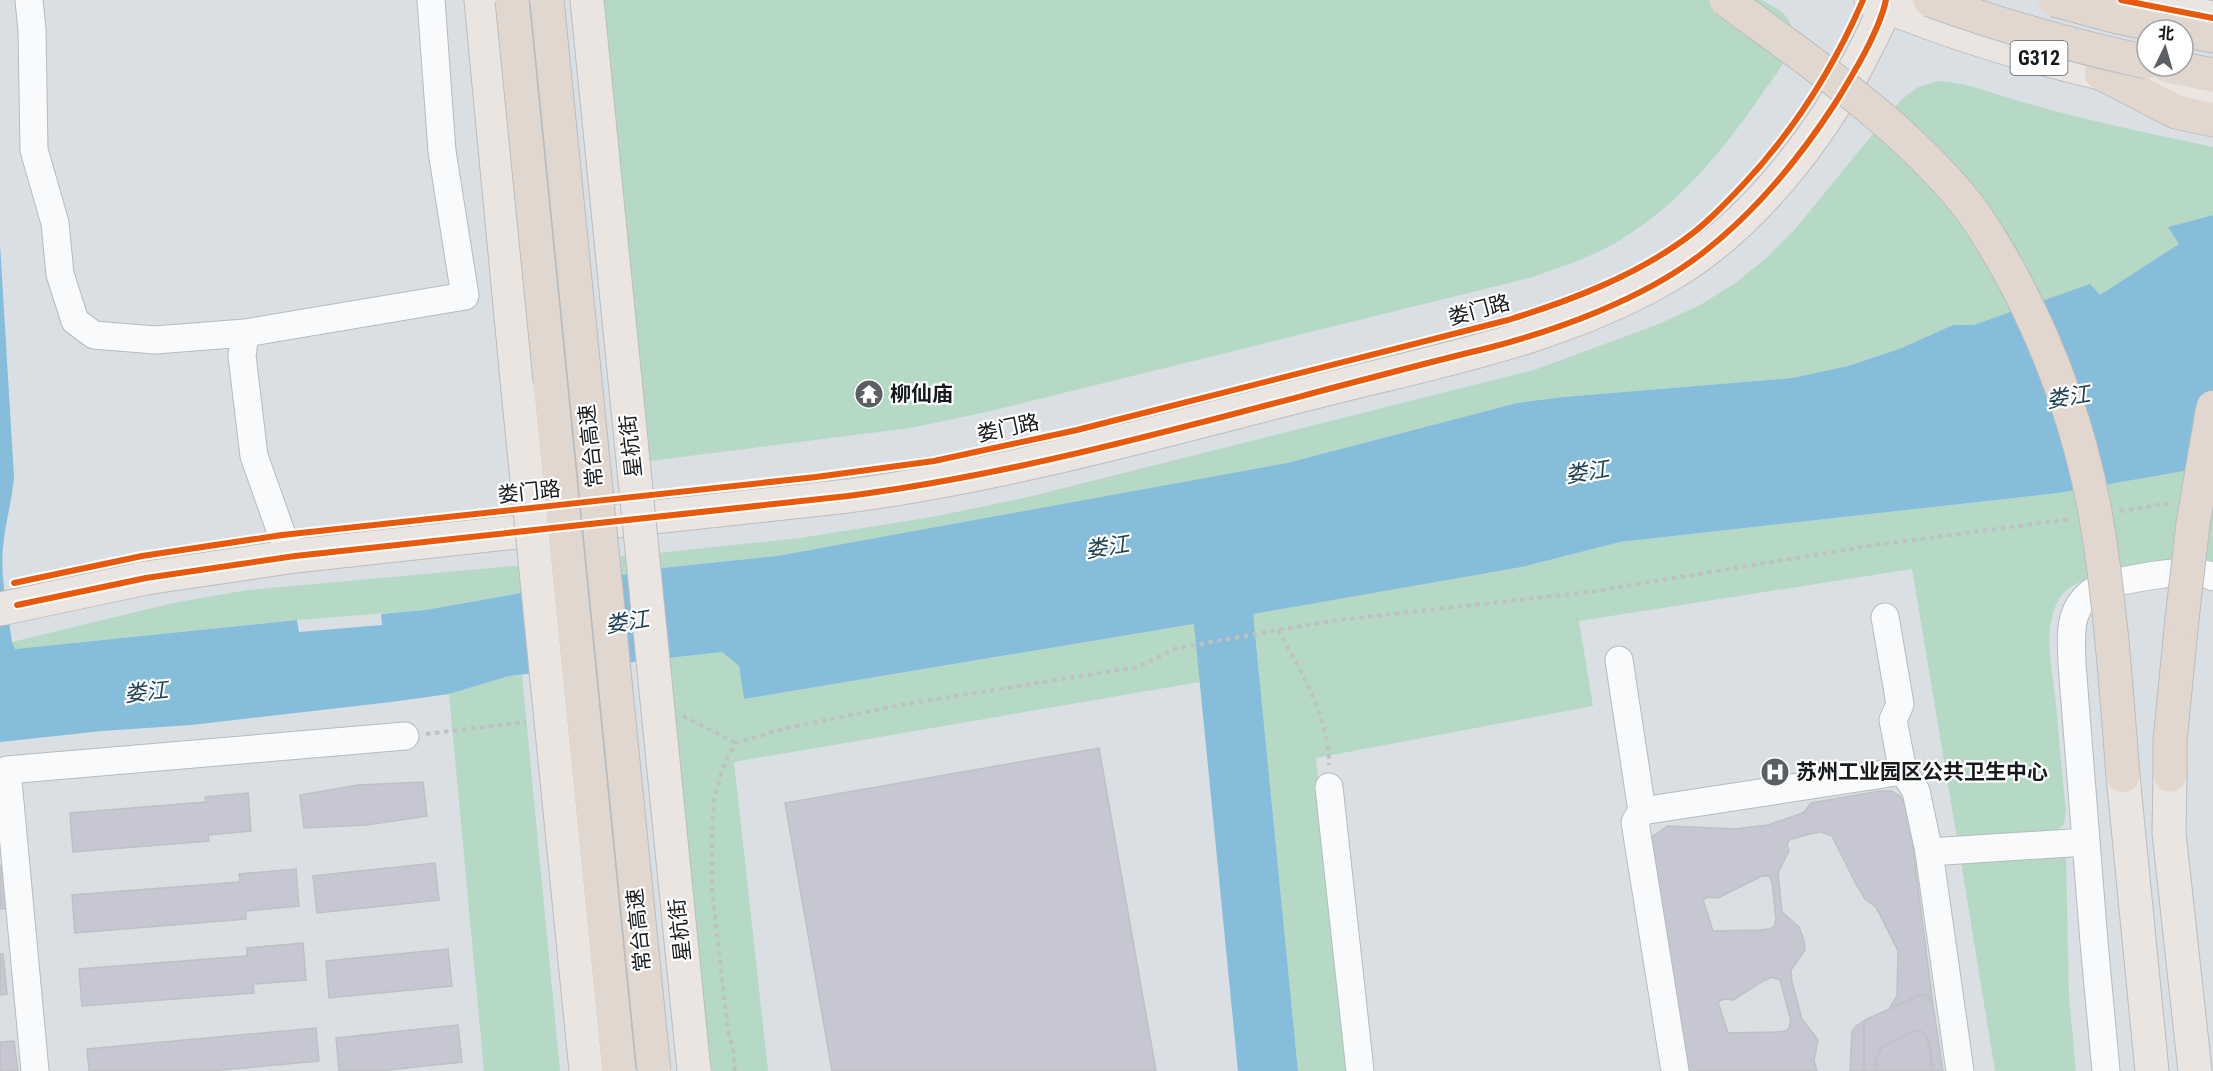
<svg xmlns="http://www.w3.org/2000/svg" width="2213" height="1071" viewBox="0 0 2213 1071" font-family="'Roboto Condensed','Noto Sans SC',sans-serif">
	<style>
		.green { fill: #b6d9c5 }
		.water { fill: #85bddb }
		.building { fill: #c7c7d3; stroke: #bec0c4; stroke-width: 1.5; fill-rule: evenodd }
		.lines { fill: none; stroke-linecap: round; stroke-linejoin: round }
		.minor-casing { stroke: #b7bbbf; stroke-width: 29 }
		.major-casing { stroke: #babdc0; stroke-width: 35 }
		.highway-casing { stroke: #babdc0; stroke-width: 35 }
		.path { stroke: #bfc0c2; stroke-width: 4; stroke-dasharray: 4.5 4.5; stroke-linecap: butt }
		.minor { stroke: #f9fafb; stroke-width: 27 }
		.major { stroke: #eae5e1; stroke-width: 33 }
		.highway { stroke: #e1d7cf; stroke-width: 33 }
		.major-bridge-casing { stroke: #babdc0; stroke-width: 35; stroke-linecap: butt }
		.highway-bridge-casing { stroke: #babdc0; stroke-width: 35; stroke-linecap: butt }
		.major-bridge { stroke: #eae5e1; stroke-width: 33 }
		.highway-bridge { stroke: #e1d7cf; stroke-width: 33 }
		.cycleway-casing { stroke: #fff; stroke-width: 10 }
		.cycleway { stroke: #e8590c; stroke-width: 6 }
		.labels { text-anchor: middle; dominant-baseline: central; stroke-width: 4.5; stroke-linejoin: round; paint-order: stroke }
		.shield { fill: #fff; stroke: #5d5f61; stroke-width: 1.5 }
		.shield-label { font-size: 20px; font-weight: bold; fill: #171a1d }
		.street-label { font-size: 21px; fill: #171a1d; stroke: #fff }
		.poi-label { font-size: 21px; font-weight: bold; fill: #171a1d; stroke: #fff; text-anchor: start }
		.water-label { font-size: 22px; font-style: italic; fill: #1e4153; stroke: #fff }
	</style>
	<rect width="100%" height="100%" fill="#dadfe4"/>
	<!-- green -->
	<path class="green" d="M 604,0 L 1762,0 C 1775,8 1791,14 1792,31 C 1794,52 1778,72 1766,88 C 1727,146 1682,202 1622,239 C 1595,256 1563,266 1533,277 L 991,411 L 910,428 L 650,461 Z
		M 1939,81 C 1970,83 1999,96 2029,104 C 2089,121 2151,134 2213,147 L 2213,215 L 2168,227 L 2180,244 L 2100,295 L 1974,325 L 1953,325 L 1899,349 L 1848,366 L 1792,378 L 1563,397 L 1517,403 L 1287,463 L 777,556 L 662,568 L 425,610 L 297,620 L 15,649 L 12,642 L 173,603 L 248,590 L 658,553 L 800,538 L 932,517 L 1024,498 L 1534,370 L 1659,324 L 1700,305 L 1734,284 L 1765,259 L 1795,229 L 1901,100 L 1918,87 Z
		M 2213,466 L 2213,567 L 2095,577 C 2078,582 2063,588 2056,605 C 2043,634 2053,674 2056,705 C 2059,740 2062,775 2066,810 L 2064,824 L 2055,832 L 1957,839 L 1912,569 L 1579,621 L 1593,706 L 1316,758 L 1347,1071 L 1298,1071 L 1252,614 L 1522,567 L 1620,542 L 2058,493 Z
		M 1195,624 L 1200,682 L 734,762 L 768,1071 L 706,1071 L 670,658 L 722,652 L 739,666 L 744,699 Z
		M 522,675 L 560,1071 L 484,1071 L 449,694 L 509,676 Z
		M 1960,856 L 2066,857 L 2069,997 L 2076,1071 L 1995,1071 Z"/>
	<!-- water -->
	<path class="water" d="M 2213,215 L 2213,466 L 2058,493 L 1620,542 L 1522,567 L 1253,614 L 1298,1071 L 1238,1071 L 1194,624 L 744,699 L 739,666 L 722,652 L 509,676 L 449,694 L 391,702 L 191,725 L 102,731 L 0,742 L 0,244 L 14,477 C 12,501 5,524 3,547 C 0,578 8,611 12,642 L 15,649 L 297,620 L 299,632 L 382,625 L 381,614 L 425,610 L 662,568 L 777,556 L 1287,463 L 1517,403 L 1563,397 L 1792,378 L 1848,366 L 1899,349 L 1953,325 L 1974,325 L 2090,284 L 2100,295 L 2179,244 L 2168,227 Z"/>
	<!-- building -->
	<path class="building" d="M 1099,748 L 1156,1071 L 832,1071 L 785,803 Z
		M 423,782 L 427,816 L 366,825 L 304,828 L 300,795 L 358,785 Z
		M 1880,791 L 1892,791 L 1900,796 L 1906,805 L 1911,832 L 1933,1005 L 1928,996 L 1920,995 L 1889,1009 L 1897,996 L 1898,951 L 1876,907 L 1865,899 L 1856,884 L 1832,836 L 1821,832 L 1809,834 L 1789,840 L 1787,845 L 1789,851 L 1778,873 L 1782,912 L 1799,927 L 1804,941 L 1805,950 L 1791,970 L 1792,982 L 1802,1019 L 1818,1040 L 1814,1060 L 1817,1071 L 1685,1071 L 1648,845 L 1653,836 L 1668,826 L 1735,829 L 1768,825 L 1803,813 L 1811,803 ZM 1762,876 L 1769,876 L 1772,882 L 1776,920 L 1774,926 L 1770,929 L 1759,930 L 1713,931 L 1703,900 L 1708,897 L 1718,898 ZM 1772,977 L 1780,980 L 1791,1021 L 1789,1028 L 1786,1031 L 1774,1032 L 1728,1033 L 1718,1002 L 1724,999 L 1733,1000 L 1763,981 Z
		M 248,793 L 251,831 L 208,835 L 209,841 L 73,852 L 70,813 L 206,802 L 205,797 Z
		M 435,863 L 439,900 L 317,913 L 313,876 Z
		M 0,866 L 5,866 L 9,908 L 0,909 Z
		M 296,869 L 299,906 L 246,911 L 246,919 L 75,933 L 72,895 L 240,882 L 239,874 Z
		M 303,943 L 306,980 L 253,984 L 254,993 L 82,1006 L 79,969 L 247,956 L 247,948 Z
		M 448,949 L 452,986 L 329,998 L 326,961 Z
		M 0,954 L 3,954 L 7,994 L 0,995 Z
		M 1920,995 L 1928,996 L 1933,1005 L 1943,1071 L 1933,1071 L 1930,1043 L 1927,1037 L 1921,1031 L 1914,1031 L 1882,1047 L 1876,1059 L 1876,1071 L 1864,1071 L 1864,1025 L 1867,1019 Z
		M 1867,1019 L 1864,1025 L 1864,1071 L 1850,1071 L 1852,1032 L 1855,1027 Z
		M 458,1025 L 462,1062 L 378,1071 L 339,1071 L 336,1038 Z
		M 316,1028 L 319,1061 L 212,1071 L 89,1071 L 87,1049 Z
		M 1914,1031 L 1921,1031 L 1927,1037 L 1933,1071 L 1876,1071 L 1876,1059 L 1882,1047 Z
		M 14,1041 L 18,1071 L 0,1071 L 0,1042 Z"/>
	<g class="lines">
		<!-- minor casing -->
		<g class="minor-casing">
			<path id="minor" d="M 29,0 L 32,30 L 34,150 L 55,223 L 60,274 L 75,321 L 94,335 L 155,340 L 245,333 L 465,296 L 442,151 L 431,0
				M 245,333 L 242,356 L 254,456 L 282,535 L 295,556
				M 1885,617 L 1900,704 L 1893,720 L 1903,771 L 1916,791 L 1929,852 L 1960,1071
				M 1619,660 L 1642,811
				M 1329,787 L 1360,1071
				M 1929,852 L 2086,842
				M 35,1071 L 7,770 L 405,736
				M 1675,1071 L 1635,822 L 1642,811 L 1903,771
				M 2106,1071 L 2094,942 L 2072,664 C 2071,631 2067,605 2101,586 C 2125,580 2192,565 2213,577"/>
		</g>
		<!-- major casing -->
		<g class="major-casing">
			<path id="major" d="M 481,0 L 518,390
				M 587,0 L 625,380
				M 1871,0 C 1980,46 2097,76 2213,96
				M 2121,0 L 2213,18
				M 0,609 L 146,578 L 295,556 L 848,496 C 1005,475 1157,432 1311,393 C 1431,362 1559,340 1668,276 C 1750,228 1819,140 1862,56 C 1871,38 1882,19 1886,0
				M 2170,775 L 2169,833 L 2195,1071
				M 2123,776 L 2152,1071"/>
		</g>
		<!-- highway casing -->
		<g class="highway-casing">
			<path id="highway" d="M 2183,30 L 2213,36
				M 2168,66 L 2213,75
				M 2101,73 L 2176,112 L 2213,120
				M 2170,775 L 2170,741 L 2182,619"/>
		</g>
		<!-- path -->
		<path class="path" d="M 2120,511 L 2172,503
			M 1278,630 C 1300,669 1330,719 1329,765
			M 683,716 L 736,743
			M 426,734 L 526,722
			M 735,1071 L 733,1048 L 728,1030 L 712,890 L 712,834 L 714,799 L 725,761 L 736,743 L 786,728 L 906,704 L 1138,667 L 1177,648 L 1278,630 L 1338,620 L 1589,592 L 1875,545 L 2071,519"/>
		<!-- minor -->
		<use href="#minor" class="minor"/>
		<!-- major -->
		<use href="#major" class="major"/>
		<!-- highway -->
		<use href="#highway" class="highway"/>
		<!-- major-bridge casing -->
		<g class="major-bridge-casing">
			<path id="major-bridge" d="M 625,380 L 694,1071
				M 518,390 L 586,1071"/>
		</g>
		<!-- highway-bridge casing -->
		<g class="highway-bridge-casing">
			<path id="highway-bridge" d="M 512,0 L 619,1071
				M 547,0 L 654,1071
				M 1726,0 C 1809,61 1899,121 1965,202 C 1985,227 2001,256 2016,284 C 2052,353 2079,429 2094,506 C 2110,595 2116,686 2123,776
				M 1930,0 C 2001,26 2073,46 2147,62
				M 2055,0 L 2118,17 L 2182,30
				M 2182,619 L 2193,524 L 2213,407"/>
		</g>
		<!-- major-bridge -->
		<use href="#major-bridge" class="major-bridge"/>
		<!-- highway-bridge -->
		<use href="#highway-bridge" class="highway-bridge"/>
		<!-- cycleway casing -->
		<g class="cycleway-casing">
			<path id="cycleway" d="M 2121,0 L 2213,18
				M 14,583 L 142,556 L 282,535 L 816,477 L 934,461 L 1077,430 L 1508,320 C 1569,301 1633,277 1685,239 C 1706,224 1724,205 1742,186 C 1794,131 1833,69 1863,0
				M 17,605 L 146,578 L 295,556 L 848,496 C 1064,468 1277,399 1488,348 C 1558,330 1643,299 1700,255 C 1754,214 1799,159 1836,102 C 1853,74 1879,32 1886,0"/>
		</g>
		<!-- cycleway -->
		<use href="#cycleway" class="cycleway"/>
	</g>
	<!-- icons -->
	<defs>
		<g id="temple-disc" transform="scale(1.5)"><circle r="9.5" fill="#5b5f63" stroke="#fff"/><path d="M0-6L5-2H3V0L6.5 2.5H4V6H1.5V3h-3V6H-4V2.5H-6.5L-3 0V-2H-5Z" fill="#fff"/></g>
		<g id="hospital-disc" transform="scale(1.5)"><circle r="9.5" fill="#5b5f63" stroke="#fff"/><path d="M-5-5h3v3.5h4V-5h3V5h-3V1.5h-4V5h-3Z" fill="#fff"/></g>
	</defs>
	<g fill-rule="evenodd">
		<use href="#temple-disc" x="869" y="394"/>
		<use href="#hospital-disc" x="1775" y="772"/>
	</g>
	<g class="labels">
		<!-- shield labels -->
		<rect class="shield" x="2010.5" y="41" width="57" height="34" rx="4.5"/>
		<g class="shield-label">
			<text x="2039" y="58">G312</text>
		</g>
		<!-- street labels -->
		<g class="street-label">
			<text transform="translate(1479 310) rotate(-15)">娄门路</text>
			<text transform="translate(1008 428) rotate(-12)">娄门路</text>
			<text transform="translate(591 446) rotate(-96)">常台高速</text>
			<text transform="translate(631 446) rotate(-96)">星杭街</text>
			<text transform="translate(529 492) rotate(-6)">娄门路</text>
			<text transform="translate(639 930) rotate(-96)">常台高速</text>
			<text transform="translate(680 930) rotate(-96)">星杭街</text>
		</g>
		<!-- poi labels -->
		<g class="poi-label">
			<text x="890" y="394">柳仙庙</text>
			<text x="1796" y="772">苏州工业园区公共卫生中心</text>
		</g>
		<!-- water labels -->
		<g class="water-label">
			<text transform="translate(2068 397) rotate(-9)">娄江</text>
			<text transform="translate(1587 472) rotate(-9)">娄江</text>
			<text transform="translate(1107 547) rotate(-9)">娄江</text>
			<text transform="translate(627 622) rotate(-9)">娄江</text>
			<text transform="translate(146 692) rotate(-6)">娄江</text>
		</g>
	</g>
	<!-- north arrow -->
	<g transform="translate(2165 48) rotate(5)"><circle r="28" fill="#ffffff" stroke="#a2a3a5" stroke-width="1.5"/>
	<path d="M0-4.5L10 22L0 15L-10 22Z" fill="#5b5f63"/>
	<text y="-9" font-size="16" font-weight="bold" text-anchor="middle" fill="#171a1d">北</text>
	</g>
</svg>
